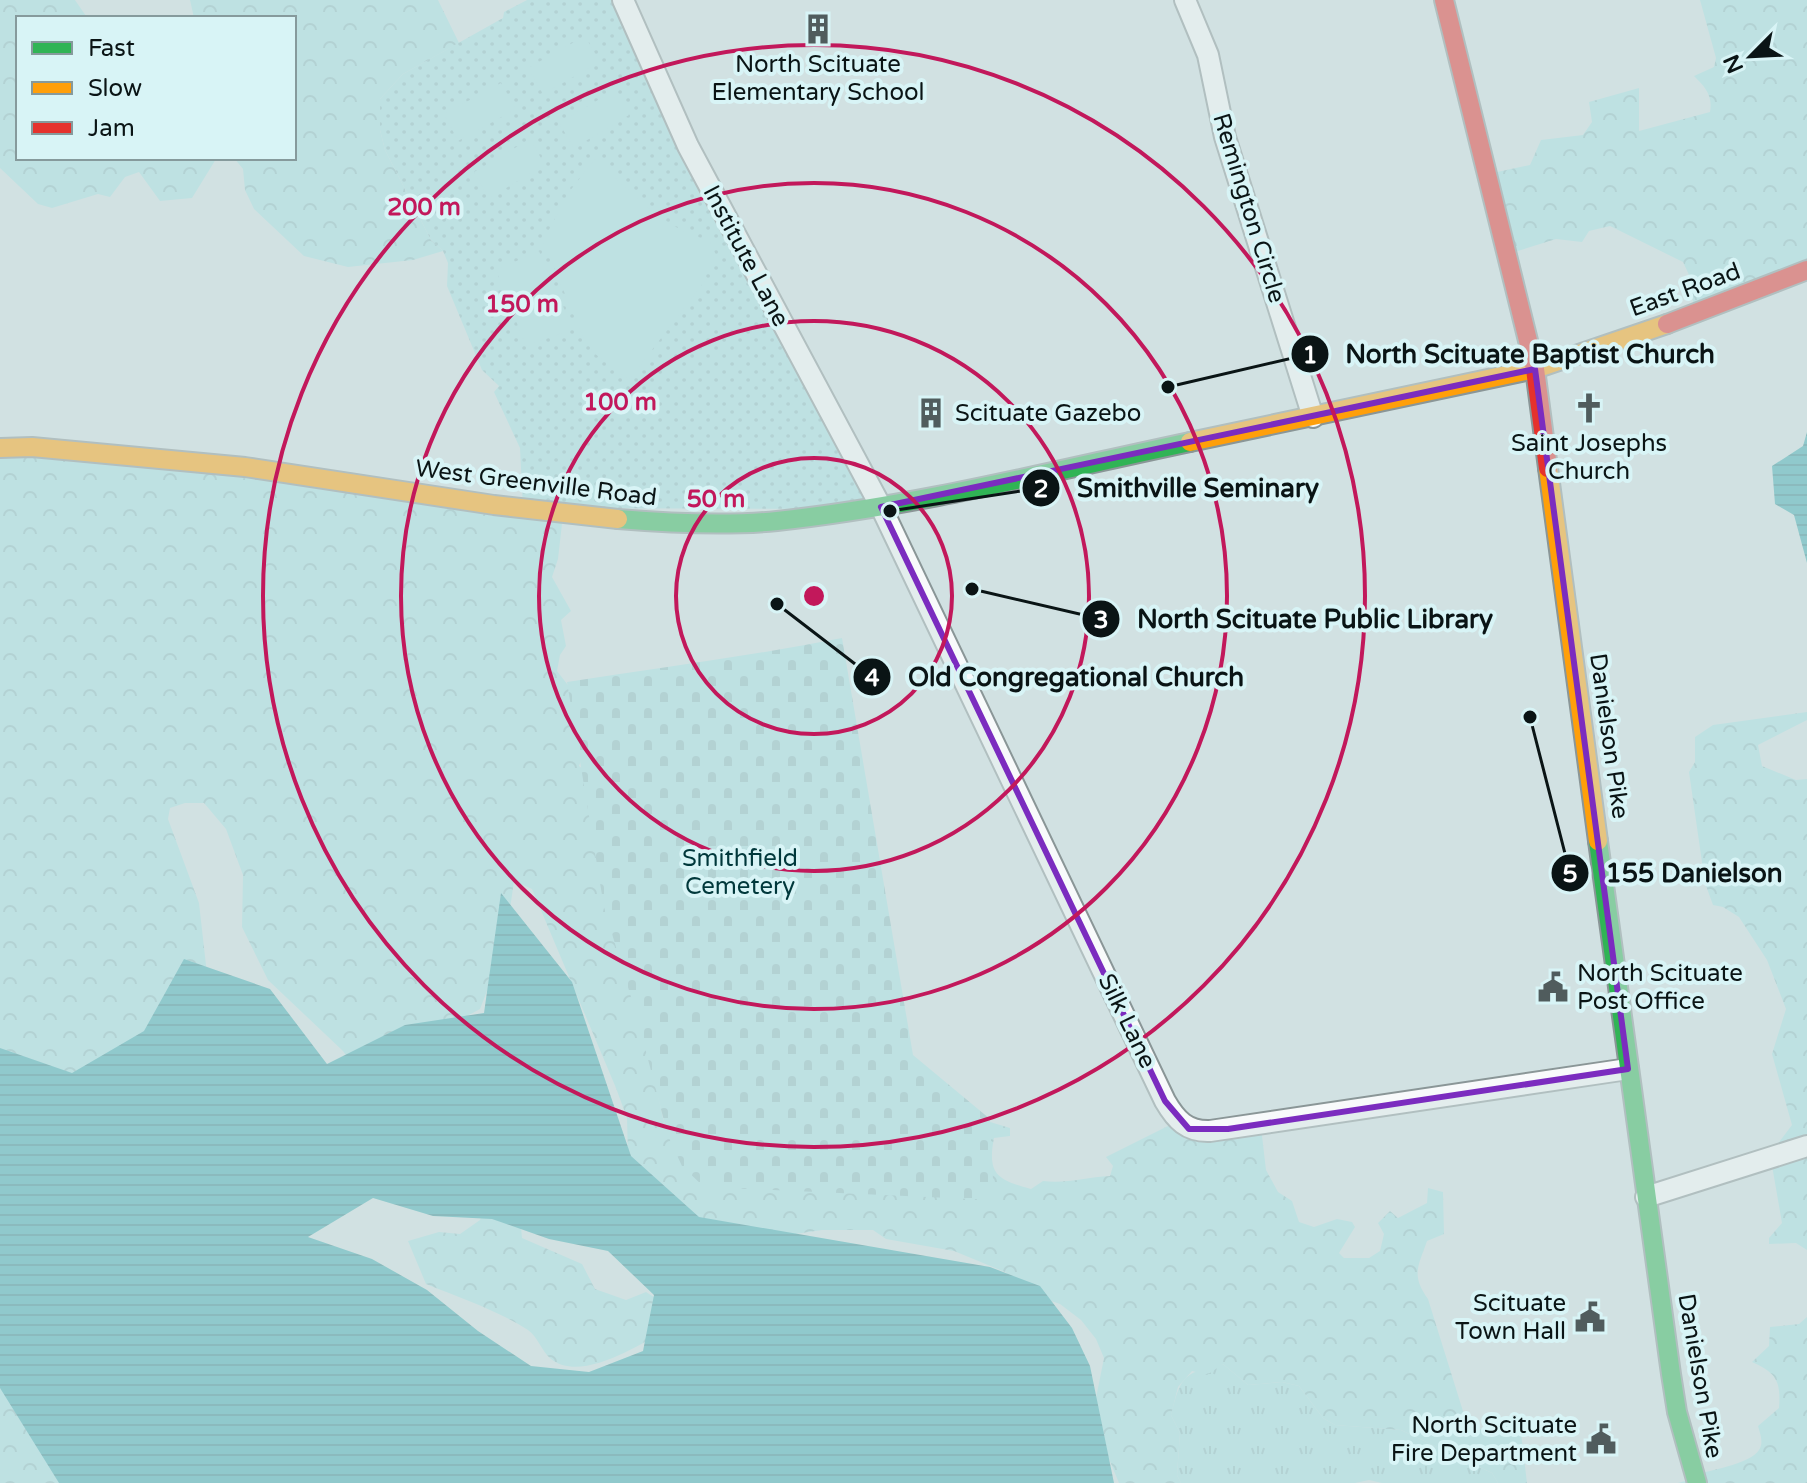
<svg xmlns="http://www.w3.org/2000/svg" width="1807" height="1483" viewBox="0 0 1807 1483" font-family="'Varela Round',sans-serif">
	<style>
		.grass { fill: url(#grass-tufts) }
		.forest { fill: url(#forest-crowns) }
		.cemetery { fill: url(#cemetery-stones) }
		.park { fill: url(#park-dots) }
		.pitch { fill: #a7dfe3 }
		.water { fill: url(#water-rules); fill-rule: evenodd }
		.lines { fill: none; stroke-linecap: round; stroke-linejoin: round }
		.street-casing { stroke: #8a9697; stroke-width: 24 }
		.fast-casing { stroke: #8a9697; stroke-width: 22 }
		.slow-casing { stroke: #8a9697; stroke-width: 22 }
		.jam-casing { stroke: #8a9697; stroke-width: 22 }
		.street { stroke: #f8fafb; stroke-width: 20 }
		.fast { stroke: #30b455; stroke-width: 18 }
		.slow { stroke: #ff9f0a; stroke-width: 18 }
		.jam { stroke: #e5322d; stroke-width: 18 }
		.marked { fill: none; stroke: #7b2cbf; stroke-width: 6; stroke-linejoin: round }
		.ring { fill: none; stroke: #c2185b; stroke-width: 4 }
		.labels { text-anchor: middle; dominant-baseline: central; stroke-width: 8; stroke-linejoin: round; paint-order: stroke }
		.poi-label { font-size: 24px; fill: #0a1415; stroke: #d8f4f6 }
		.street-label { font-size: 24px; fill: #0a1415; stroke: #d8f4f6 }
		.park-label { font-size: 24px; fill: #00383b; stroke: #d8f4f6 }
		.centre { fill: #c2185b; stroke: #d8f4f6; stroke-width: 4 }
		.ring-label { font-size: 24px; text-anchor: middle; font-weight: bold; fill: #c2185b; stroke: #d8f4f6; stroke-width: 8; stroke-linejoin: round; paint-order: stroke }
		.leader { fill: none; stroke: #0a1415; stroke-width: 3 }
		.callout-dot { fill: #0a1415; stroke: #d8f4f6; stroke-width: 3 }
		.mark-label { font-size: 24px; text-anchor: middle; font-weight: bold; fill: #fff }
		.callout-label { font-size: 26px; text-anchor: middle; font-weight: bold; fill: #0a1415; stroke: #d8f4f6; stroke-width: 8; stroke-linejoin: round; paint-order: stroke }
	</style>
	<defs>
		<pattern id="grass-tufts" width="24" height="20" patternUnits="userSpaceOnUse" patternTransform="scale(2)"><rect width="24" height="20" fill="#a7dfe3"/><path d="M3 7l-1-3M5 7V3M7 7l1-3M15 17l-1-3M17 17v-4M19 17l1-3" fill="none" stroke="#8ebec2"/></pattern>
		<pattern id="forest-crowns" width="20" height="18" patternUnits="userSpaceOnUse" patternTransform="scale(2)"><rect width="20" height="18" fill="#a7dfe3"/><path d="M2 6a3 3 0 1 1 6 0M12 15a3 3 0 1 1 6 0" fill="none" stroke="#8ebec2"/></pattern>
		<pattern id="cemetery-stones" width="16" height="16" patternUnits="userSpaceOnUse" patternTransform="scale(2)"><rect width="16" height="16" fill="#a7dfe3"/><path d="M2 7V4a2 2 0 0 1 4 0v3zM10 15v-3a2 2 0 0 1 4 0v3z" fill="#8ebec2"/></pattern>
		<pattern id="park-dots" width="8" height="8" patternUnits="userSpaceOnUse" patternTransform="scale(2)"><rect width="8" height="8" fill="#a7dfe3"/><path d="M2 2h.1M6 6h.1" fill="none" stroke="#8ebec2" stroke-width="1.8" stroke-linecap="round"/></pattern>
		<pattern id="water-rules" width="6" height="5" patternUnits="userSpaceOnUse" patternTransform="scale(2)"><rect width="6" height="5" fill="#42acb2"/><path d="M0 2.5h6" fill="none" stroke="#358b90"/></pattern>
	</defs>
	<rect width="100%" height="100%" fill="#d1e1e2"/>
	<!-- grass -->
	<path class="grass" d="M 1223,1364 L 1248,1385 L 1282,1382 L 1299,1386 L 1323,1418 L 1335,1425 L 1401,1430 L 1492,1473 L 1498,1483 L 1382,1483 L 1369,1480 L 1355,1483 L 1181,1483 L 1177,1475 L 1180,1433 L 1171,1415 C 1181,1376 1183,1373 1223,1364 Z"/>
	<!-- forest -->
	<path class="forest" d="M 0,0 L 75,0 L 86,16 L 91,18 L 18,18 L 18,158 L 220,158 L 216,159 L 192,198 L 160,201 L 139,172 L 125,177 L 110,197 L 98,194 L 52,208 L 38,204 L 0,168 Z
		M 190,0 L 438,0 L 459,43 L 403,74 L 380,99 L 380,130 L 385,150 L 431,240 L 443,251 L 413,260 L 348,267 L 304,256 L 254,209 L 245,190 L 243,169 L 234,158 L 294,158 L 294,18 L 194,18 Z
		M 1700,0 L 1807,0 L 1807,268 L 1694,310 L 1690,277 L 1683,262 L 1610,226 L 1589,231 L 1582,242 L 1556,239 L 1508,254 L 1488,174 L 1530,165 L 1541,140 L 1583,135 L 1592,122 L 1589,102 L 1639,88 L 1639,131 L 1710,112 C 1713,95 1705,87 1694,76 L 1714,67 L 1716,58 Z
		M 0,447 L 563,515 L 558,559 L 552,577 L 571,611 L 561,620 L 566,646 L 560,655 L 557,671 L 571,689 L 584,753 L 579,766 L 587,772 L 663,1118 L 670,1139 L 977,1118 L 1010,1128 L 1010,1136 L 994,1138 C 987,1174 997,1180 1031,1189 L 1043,1181 C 1066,1184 1086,1177 1110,1176 L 1113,1166 L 1106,1157 L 1174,1123 L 1261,1127 L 1266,1170 L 1278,1192 L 1292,1201 L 1299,1222 L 1314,1227 L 1337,1219 L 1352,1222 L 1355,1227 L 1339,1253 L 1344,1258 L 1369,1258 L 1380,1251 L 1384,1234 L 1378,1223 L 1390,1211 L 1398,1218 L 1427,1203 L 1428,1188 L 1443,1192 L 1444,1234 L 1427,1241 C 1418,1267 1411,1275 1428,1299 L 1467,1424 L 1478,1430 L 1501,1423 L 1513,1424 L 1521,1433 L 1527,1483 L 1498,1483 L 1492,1473 L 1401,1430 L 1335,1425 L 1323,1418 L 1299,1386 L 1282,1382 L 1248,1385 L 1223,1364 L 1207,1375 L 1192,1371 L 1178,1387 L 1171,1415 L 1180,1433 L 1177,1475 L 1181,1483 L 1119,1483 L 1092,1418 L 1104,1358 L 1096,1339 L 1081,1320 L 1060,1304 L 1037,1296 L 1005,1272 L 954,1251 L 886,1239 L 873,1230 L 822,1230 L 756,1240 L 693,1216 L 628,1157 L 627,1118 L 616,1088 L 532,889 L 514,881 L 510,909 L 494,973 L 480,1009 L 456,1022 L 367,1085 L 343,1051 L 268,980 L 242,927 L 243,875 L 226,829 L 204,803 L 185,803 L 170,808 L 168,819 L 199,903 L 207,974 L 130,1097 L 0,1063 Z
		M 1807,712 L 1807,720 L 1758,745 L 1762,766 L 1796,780 L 1807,779 L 1807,1250 L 1796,1243 L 1769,1244 L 1769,1238 L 1782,1223 L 1770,1154 L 1792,1125 L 1772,1054 L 1786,1009 L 1767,960 L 1739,917 L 1723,907 L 1713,905 L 1705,883 L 1689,772 L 1695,762 L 1695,737 L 1713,725 Z
		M 484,1208 L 520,1216 L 522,1238 L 582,1264 L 595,1289 L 626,1300 L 646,1292 L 660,1301 L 666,1330 C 639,1345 581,1383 551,1359 C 542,1352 538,1337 528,1330 C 497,1310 460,1298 426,1284 L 408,1241 L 439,1232 L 460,1234 L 480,1220 Z
		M 1807,1317 L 1807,1483 L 1678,1483 L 1692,1479 L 1692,1475 C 1708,1471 1750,1464 1759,1450 C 1764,1442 1760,1434 1758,1426 L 1779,1408 C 1781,1382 1777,1373 1752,1362 L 1769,1346 L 1770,1327 L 1799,1324 Z
		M 0,1351 L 82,1483 L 0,1483 Z"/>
	<!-- cemetery -->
	<path class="cemetery" d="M 842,638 L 913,1055 L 990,1119 L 994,1200 L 704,1187 L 682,1166 L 668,1136 L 637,1017 L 604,907 L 567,682 C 659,668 751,656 842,638 Z"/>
	<!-- park -->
	<path class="park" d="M 527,0 L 630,0 L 710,173 L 861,472 L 868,509 L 523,508 L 520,448 L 494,392 L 499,386 L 482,370 L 447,286 L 448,263 L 443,251 L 431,240 L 385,150 L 380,130 L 380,99 L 403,74 L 503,18 L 504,12 Z"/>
	<!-- pitch -->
	<path class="pitch" d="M 585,36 L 600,62 L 543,94 L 528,68 Z
		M 501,83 L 516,109 L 458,141 L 444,114 Z
		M 615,90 L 629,115 L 574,148 L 559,123 Z
		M 530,139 L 545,165 L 489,198 L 474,172 Z
		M 595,159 C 629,189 663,230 709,240 L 716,255 L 704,276 L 707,278 L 629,380 L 594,353 L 582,335 L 543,241 L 569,192 Z
		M 539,251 L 573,329 L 526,346 L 496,270 Z"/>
	<!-- water -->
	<path class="water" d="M 1807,432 L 1807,563 L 1794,515 L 1775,504 L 1772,466 L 1803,446 Z
		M 501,893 L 572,982 L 631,1156 L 699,1217 L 990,1267 L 1040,1286 L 1072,1328 L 1090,1366 L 1114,1483 L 59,1483 L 0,1388 L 0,1048 L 72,1073 L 144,1031 L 184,959 L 270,989 L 327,1064 L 405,1025 L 484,1013 ZM 373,1198 L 433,1216 L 492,1219 L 549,1239 L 608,1251 L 654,1295 L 643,1351 L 589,1372 L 531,1366 L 478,1331 L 427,1290 L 372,1259 L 308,1237 Z"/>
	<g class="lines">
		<!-- street casing -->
		<g class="street-casing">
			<path id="street" d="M 623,0 L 688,146 L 881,507 L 1165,1101 C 1176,1120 1187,1132 1210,1131 L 1628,1069
				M 1185,0 L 1208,55 L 1225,137 L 1313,417
				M 1646,1197 L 1807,1146"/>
		</g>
		<!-- fast casing -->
		<g class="fast-casing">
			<path id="fast" d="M 618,519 C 667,523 727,526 777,521 C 916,506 1053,471 1190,442
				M 1598,841 L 1671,1374 L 1677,1412 L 1697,1483"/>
		</g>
		<!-- slow casing -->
		<g class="slow-casing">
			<path id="slow" d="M 1190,442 L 1535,369 L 1667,324
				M 0,448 L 32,447 L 245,467 L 494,505 L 618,519
				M 1548,468 L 1598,841"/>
		</g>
		<!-- jam casing -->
		<g class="jam-casing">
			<path id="jam" d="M 1444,0 L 1535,369 L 1548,468
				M 1667,324 L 1807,270"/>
		</g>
		<!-- street -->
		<use href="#street" class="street"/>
		<!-- fast -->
		<use href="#fast" class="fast"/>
		<!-- slow -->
		<use href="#slow" class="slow"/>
		<!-- jam -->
		<use href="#jam" class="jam"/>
	</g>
	<!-- marked area -->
	<path d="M0 0H1807V1483H0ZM 1535,369 L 1628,1069 L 1228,1129 L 1189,1129 L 1165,1101 L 881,507 Z" fill="#d1e1e2" fill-opacity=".55" fill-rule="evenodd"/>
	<path class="marked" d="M 1535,369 L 1628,1069 L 1228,1129 L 1189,1129 L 1165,1101 L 881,507 Z"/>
	<!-- distance rings -->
	<g class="ring">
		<circle cx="814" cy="596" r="138"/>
		<circle cx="814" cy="596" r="275"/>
		<circle cx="814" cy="596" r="413"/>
		<circle cx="814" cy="596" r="551"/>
	</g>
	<!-- icons -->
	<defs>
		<g id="building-bare" transform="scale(2.4)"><path d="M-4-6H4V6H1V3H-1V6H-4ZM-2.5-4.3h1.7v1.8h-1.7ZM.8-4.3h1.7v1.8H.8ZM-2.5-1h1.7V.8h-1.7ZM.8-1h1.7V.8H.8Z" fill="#505c5d" stroke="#d8f4f6" stroke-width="2.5" paint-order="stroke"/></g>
		<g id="church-bare" transform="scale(2.4)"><path d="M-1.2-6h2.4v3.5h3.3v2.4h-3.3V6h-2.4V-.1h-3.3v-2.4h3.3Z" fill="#505c5d" stroke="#d8f4f6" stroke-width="2.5" paint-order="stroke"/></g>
		<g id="civic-bare" transform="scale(2.4)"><path d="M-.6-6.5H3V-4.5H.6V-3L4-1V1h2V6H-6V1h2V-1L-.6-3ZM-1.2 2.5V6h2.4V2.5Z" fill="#505c5d" stroke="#d8f4f6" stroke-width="2.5" paint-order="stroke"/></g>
	</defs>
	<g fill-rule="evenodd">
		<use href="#building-bare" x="818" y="29"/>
		<use href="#church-bare" x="1589" y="408"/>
		<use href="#building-bare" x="931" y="413"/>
		<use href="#civic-bare" x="1553" y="987"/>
		<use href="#civic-bare" x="1590" y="1317"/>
		<use href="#civic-bare" x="1601" y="1439"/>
	</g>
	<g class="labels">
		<!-- poi labels -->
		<g class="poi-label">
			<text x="818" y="64">North Scituate<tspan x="818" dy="28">Elementary School</tspan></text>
			<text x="955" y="413" text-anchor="start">Scituate Gazebo</text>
			<text x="1589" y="443">Saint Josephs<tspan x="1589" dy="28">Church</tspan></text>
			<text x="1577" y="973" text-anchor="start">North Scituate<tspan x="1577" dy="28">Post Office</tspan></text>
			<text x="1566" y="1303" text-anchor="end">Scituate<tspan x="1566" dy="28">Town Hall</tspan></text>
			<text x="1577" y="1425" text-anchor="end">North Scituate<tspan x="1577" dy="28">Fire Department</tspan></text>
		</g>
		<!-- street labels -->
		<g class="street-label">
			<text transform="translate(1249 208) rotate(73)">Remington Circle</text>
			<text transform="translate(746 256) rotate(62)">Institute Lane</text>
			<text transform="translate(1685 290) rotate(-20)">East Road</text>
			<text transform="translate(536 483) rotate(7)">West Greenville Road</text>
			<text transform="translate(1609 736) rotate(82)">Danielson Pike</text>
			<text transform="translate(1127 1021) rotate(64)">Silk Lane</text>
			<text transform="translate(1700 1376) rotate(80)">Danielson Pike</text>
		</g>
		<!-- park labels -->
		<g class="park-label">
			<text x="740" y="858">Smithfield<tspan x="740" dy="28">Cemetery</tspan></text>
		</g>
	</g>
	<circle cx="814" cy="596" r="12" class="centre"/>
	<g class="ring-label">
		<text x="424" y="215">200 m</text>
		<text x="522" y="312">150 m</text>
		<text x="620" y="410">100 m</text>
		<text x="716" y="507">50 m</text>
	</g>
	<!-- callouts -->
	<path class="leader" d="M1168 387L1310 354M890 511L1041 488M972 589L1101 619M777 604L872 677M1530 717L1570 873"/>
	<g class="callout-dot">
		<circle cx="1168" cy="387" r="8"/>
		<circle cx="890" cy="511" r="8"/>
		<circle cx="972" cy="589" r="8"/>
		<circle cx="777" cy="604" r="8"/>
		<circle cx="1530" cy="717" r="8"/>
		<circle cx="1310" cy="354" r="20"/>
		<circle cx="1041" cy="488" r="20"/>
		<circle cx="1101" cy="619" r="20"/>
		<circle cx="872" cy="677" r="20"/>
		<circle cx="1570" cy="873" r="20"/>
	</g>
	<g class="mark-label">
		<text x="1310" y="363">1</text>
		<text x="1041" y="497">2</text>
		<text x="1101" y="628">3</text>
		<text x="872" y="686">4</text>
		<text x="1570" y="882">5</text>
	</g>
	<g class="callout-label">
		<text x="1530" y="363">North Scituate Baptist Church</text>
		<text x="1198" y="497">Smithville Seminary</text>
		<text x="1315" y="628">North Scituate Public Library</text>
		<text x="1076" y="686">Old Congregational Church</text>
		<text x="1694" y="882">155 Danielson</text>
	</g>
	<!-- legend -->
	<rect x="16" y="16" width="280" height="144" fill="#d8f4f6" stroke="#869a9c" stroke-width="2"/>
	<rect x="32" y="42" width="40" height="12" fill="#30b455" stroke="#869a9c" stroke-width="2"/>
	<text x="88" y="56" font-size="24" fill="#0a1415">Fast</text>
	<rect x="32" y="82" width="40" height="12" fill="#ff9f0a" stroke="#869a9c" stroke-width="2"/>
	<text x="88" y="96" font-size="24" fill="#0a1415">Slow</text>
	<rect x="32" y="122" width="40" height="12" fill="#e5322d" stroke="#869a9c" stroke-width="2"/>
	<text x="88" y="136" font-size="24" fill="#0a1415">Jam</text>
	<!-- north arrow -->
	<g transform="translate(1751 56) rotate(246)" stroke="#d8f4f6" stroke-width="6" paint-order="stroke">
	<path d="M0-6L14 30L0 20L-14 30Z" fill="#0a1415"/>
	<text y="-12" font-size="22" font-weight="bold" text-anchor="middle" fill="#0a1415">N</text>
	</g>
</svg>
